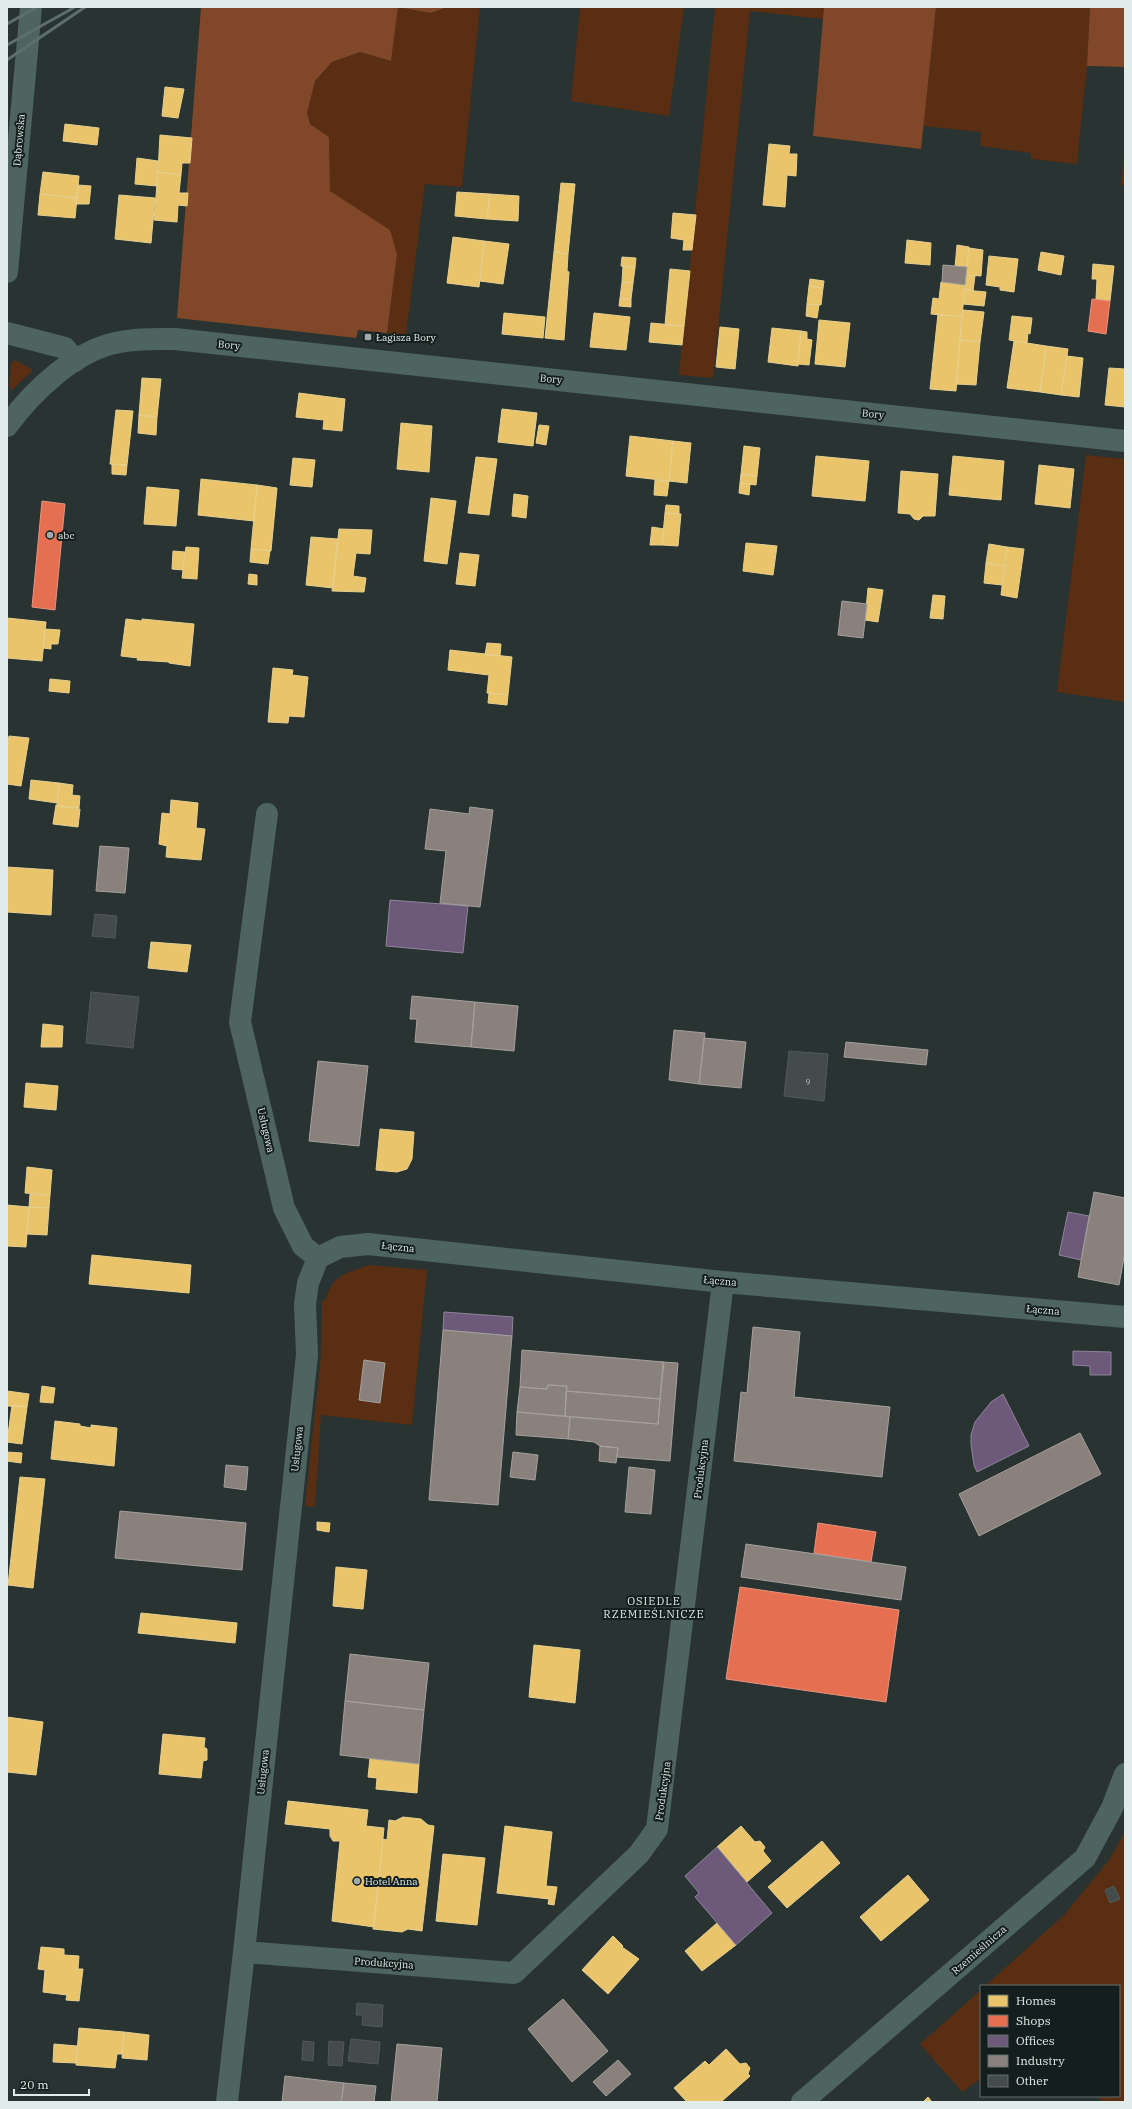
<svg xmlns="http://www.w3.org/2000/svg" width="1132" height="2109" viewBox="0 0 1132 2109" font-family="'IBM Plex Serif',serif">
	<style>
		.green { fill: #5a2e12 }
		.forest { fill: #804828 }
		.homes { fill: #e9c46a; stroke: #e6d090 }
		.shops { fill: #e76f51; stroke: #e5947f }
		.offices { fill: #6d597a; stroke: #8f859b }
		.industry { fill: #8a817c; stroke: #a4a19d }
		.building { fill: #434c4a; stroke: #515a58 }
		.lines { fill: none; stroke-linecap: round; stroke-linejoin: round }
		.minor { stroke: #4d6461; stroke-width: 22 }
		.tertiary { stroke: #4d6461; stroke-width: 22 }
		.rail { stroke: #5d6e6b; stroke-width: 3 }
		.poi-dot { fill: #9faba9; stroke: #141e1c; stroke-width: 1.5 }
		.labels { text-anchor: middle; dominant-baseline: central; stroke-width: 4; stroke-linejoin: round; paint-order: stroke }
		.number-label { font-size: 8px; fill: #b8c4c1 }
		.street-label { font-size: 10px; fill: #dfece9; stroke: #141e1c }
		.poi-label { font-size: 10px; fill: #dfece9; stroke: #141e1c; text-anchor: start }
		.neighbourhood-label { font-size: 11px; letter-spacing: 1px; fill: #dfece9; stroke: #141e1c }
	</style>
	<rect width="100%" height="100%" fill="#283332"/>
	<!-- green -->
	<path class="green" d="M 398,7 L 431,13 L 447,7 L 480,7 L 462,187 L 425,184 L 406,335 L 387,333 L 397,254 L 344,201 L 330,191 L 329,137 L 310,124 L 307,113 L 315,81 L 332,62 L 360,52 L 391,61 Z
		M 580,7 L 684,7 L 669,116 L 571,101 Z
		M 715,7 L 824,7 L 823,19 L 750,11 L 713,378 L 679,375 Z
		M 936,7 L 1090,7 L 1087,66 L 1077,164 L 1031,159 L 1031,153 L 980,146 L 981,132 L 923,126 Z
		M 1125,148 L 1125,186 L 1121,185 Z
		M 15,360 L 32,369 L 32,371 L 12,390 L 9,387 L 11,363 Z
		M 1086,455 L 1125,459 L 1125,702 L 1057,692 Z
		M 369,1265 L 427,1270 L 412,1425 L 321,1415 L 315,1507 L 305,1506 L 321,1356 L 322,1301 L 326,1299 C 333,1274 347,1273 369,1265 Z
		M 1125,1832 L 1125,2102 L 1101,2102 L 1100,2096 L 1119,2096 L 1119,1986 L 985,1986 L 1064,1915 L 1109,1860 Z
		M 981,1990 L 981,2078 L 962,2092 L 920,2044 Z"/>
	<!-- forest -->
	<path class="forest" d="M 201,7 L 447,7 L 431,13 L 398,7 L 391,61 L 360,52 L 332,62 L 315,81 L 307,113 L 310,124 L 329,137 L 330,191 L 390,230 L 397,254 L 387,333 L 358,330 L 356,338 L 177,318 Z
		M 824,7 L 936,7 L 921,149 L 813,136 Z
		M 1090,7 L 1125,7 L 1125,67 L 1087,66 Z"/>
	<!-- homes -->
	<path class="homes" d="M 165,87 L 184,89 L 178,118 L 162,116 Z
		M 65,124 L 99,128 L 97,145 L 63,141 Z
		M 160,135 L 192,138 L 190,163 L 182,163 L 181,175 L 158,172 Z
		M 769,144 L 790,146 L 789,154 L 797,154 L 796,176 L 787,175 L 785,207 L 763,205 Z
		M 137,158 L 158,161 L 157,186 L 135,184 Z
		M 43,172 L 79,176 L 77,198 L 40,194 Z
		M 158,172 L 181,175 L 179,193 L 188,193 L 187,206 L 178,205 L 177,222 L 154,220 Z
		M 561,183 L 575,184 L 568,254 L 554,252 Z
		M 78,185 L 91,186 L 89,204 L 76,204 Z
		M 457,192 L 490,194 L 487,219 L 455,216 Z
		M 40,194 L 77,198 L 75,218 L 38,215 Z
		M 490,194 L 519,196 L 518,221 L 487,219 Z
		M 119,195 L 155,198 L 151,243 L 115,239 Z
		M 673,213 L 696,215 L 692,250 L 683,250 L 684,240 L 671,238 Z
		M 453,237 L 484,241 L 479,287 L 447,283 Z
		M 907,240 L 931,243 L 930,265 L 905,263 Z
		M 484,241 L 509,244 L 503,284 L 480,281 Z
		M 957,245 L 969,247 L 967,267 L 955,267 Z
		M 969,248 L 983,250 L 981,276 L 966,275 Z
		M 554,252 L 568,254 L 567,271 L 569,272 L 564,340 L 545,338 Z
		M 1041,252 L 1064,256 L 1061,275 L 1038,270 Z
		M 989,256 L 1018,259 L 1014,292 L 1000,290 L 1000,287 L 986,285 Z
		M 622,257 L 636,258 L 635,268 L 621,266 Z
		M 1093,264 L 1114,266 L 1110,301 L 1096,299 L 1097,279 L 1092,279 Z
		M 623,266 L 635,268 L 633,283 L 622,282 Z
		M 670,269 L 690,271 L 684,326 L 665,325 Z
		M 966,275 L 975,276 L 973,291 L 965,290 Z
		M 810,279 L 824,281 L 823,288 L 809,286 Z
		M 622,282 L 633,283 L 631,299 L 620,298 Z
		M 941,282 L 965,285 L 962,317 L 931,314 L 933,298 L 939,299 Z
		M 809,286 L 823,288 L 821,305 L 807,304 Z
		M 965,290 L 986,292 L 984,306 L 963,304 Z
		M 620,298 L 631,299 L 631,307 L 619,306 Z
		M 807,304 L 819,305 L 817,318 L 806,316 Z
		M 963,310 L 984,312 L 980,342 L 960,340 Z
		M 504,313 L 545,317 L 543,338 L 502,334 Z
		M 594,313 L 630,317 L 626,350 L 590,347 Z
		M 938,314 L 962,317 L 956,391 L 930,389 Z
		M 1012,316 L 1032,318 L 1030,334 L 1028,333 L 1027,343 L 1009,340 Z
		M 819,320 L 850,323 L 845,367 L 815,364 Z
		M 651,323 L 684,326 L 682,345 L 649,342 Z
		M 720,327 L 739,329 L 735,369 L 716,367 Z
		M 772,328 L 801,331 L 798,366 L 768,362 Z
		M 801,331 L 807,332 L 807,339 L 812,340 L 809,365 L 798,364 Z
		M 960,340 L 980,342 L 976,385 L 956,384 Z
		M 1014,341 L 1046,346 L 1040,392 L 1007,388 Z
		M 1046,346 L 1068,349 L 1061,395 L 1040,392 Z
		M 1067,356 L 1083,358 L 1079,397 L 1061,395 Z
		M 1109,368 L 1125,369 L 1125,407 L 1105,405 Z
		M 142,378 L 161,379 L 157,417 L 139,415 Z
		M 299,393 L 345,399 L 342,431 L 323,429 L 324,420 L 296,417 Z
		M 502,409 L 537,413 L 533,446 L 498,442 Z
		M 116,410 L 133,411 L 127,465 L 110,464 Z
		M 139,415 L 157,417 L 156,435 L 138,433 Z
		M 401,423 L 432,426 L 429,472 L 397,469 Z
		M 539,425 L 549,426 L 546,445 L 536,443 Z
		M 630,436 L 673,441 L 669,481 L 626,476 Z
		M 673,441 L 691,443 L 687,483 L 669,481 Z
		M 744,446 L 760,448 L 757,476 L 741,474 Z
		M 816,456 L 869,461 L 865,501 L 812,496 Z
		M 953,456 L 1004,461 L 1001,500 L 949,495 Z
		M 476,457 L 497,459 L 489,515 L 468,513 Z
		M 293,458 L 315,460 L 312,487 L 290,485 Z
		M 112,464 L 127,465 L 126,475 L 112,474 Z
		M 1039,465 L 1074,469 L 1070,508 L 1035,504 Z
		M 901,471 L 938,474 L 935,516 L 923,516 L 919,520 L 914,519 L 910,514 L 898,513 Z
		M 741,474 L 757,476 L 756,485 L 740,483 Z
		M 201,479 L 257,485 L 254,521 L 198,515 Z
		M 655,480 L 669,481 L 667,496 L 654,495 Z
		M 740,483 L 750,484 L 749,495 L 739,493 Z
		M 257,485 L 277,488 L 271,551 L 251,549 Z
		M 147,487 L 179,490 L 176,526 L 144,524 Z
		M 514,494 L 528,496 L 526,518 L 512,516 Z
		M 431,498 L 456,501 L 447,564 L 424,561 Z
		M 666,505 L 679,506 L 679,514 L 665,513 Z
		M 665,513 L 681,514 L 678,546 L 662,545 Z
		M 652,527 L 664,529 L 662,545 L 650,545 Z
		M 339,529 L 372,530 L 370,554 L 356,553 L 353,576 L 366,578 L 364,592 L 332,591 Z
		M 311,537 L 338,539 L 333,588 L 306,585 Z
		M 746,543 L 777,546 L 773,575 L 743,571 Z
		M 989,544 L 1007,547 L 1004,566 L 986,563 Z
		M 186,547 L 199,548 L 197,579 L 182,578 Z
		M 1007,547 L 1024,549 L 1017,598 L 1001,595 Z
		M 251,549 L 270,551 L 268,564 L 250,562 Z
		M 173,551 L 185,552 L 183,570 L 172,569 Z
		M 460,553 L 479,555 L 475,586 L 456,584 Z
		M 986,563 L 1004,566 L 1002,585 L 984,583 Z
		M 249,574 L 257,575 L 257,585 L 248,584 Z
		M 868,588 L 883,590 L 878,622 L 865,620 Z
		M 933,595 L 945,596 L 943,619 L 930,618 Z
		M 7,618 L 46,622 L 42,661 L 7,658 Z
		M 126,619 L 142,621 L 142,619 L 194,624 L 190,666 L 169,663 L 169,662 L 137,660 L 138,658 L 121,656 Z
		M 45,629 L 60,630 L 58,644 L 51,644 L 51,649 L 43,648 Z
		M 487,643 L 501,644 L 500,656 L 485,655 Z
		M 450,650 L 512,657 L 508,695 L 487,693 L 489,675 L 448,670 Z
		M 273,668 L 293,670 L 292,675 L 308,677 L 304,717 L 289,716 L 288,723 L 268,722 Z
		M 50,679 L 70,681 L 69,693 L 49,691 Z
		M 489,693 L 508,695 L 507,705 L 488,703 Z
		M 9,736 L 29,738 L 21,786 L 7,784 L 7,747 Z
		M 31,780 L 59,783 L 57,803 L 29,799 Z
		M 59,783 L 73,785 L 72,795 L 80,796 L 79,808 L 57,806 Z
		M 171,800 L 198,803 L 196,828 L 205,829 L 201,860 L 166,857 L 167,846 L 159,844 L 162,813 L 170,814 Z
		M 56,805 L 80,809 L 78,827 L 53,824 Z
		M 7,867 L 53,870 L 51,915 L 7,912 Z
		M 151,942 L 191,945 L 187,972 L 148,968 Z
		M 43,1024 L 63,1026 L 62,1047 L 41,1047 Z
		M 26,1083 L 58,1086 L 56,1110 L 24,1107 Z
		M 380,1129 L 414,1132 L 412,1159 L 407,1169 L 397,1172 L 376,1170 Z
		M 27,1167 L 52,1170 L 50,1195 L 25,1193 Z
		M 30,1194 L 50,1195 L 49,1208 L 29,1207 Z
		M 7,1205 L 29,1207 L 26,1247 L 7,1246 Z
		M 29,1207 L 49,1208 L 47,1235 L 27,1234 Z
		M 92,1255 L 191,1265 L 189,1293 L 89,1284 Z
		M 42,1386 L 55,1388 L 53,1403 L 40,1402 Z
		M 7,1391 L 29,1394 L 27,1407 L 7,1406 Z
		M 12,1405 L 27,1407 L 22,1444 L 7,1442 Z
		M 55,1421 L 80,1424 L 80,1426 L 91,1428 L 91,1425 L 117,1428 L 114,1466 L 51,1459 Z
		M 7,1452 L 22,1453 L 21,1463 L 7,1461 Z
		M 20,1477 L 45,1479 L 33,1588 L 8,1585 Z
		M 317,1522 L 330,1523 L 329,1532 L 317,1530 Z
		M 336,1567 L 367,1570 L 363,1609 L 333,1606 Z
		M 141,1613 L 237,1623 L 235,1643 L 138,1633 Z
		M 534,1645 L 580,1650 L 575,1703 L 529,1697 Z
		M 7,1717 L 43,1722 L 36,1775 L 7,1772 Z
		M 163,1734 L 205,1738 L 204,1747 L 207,1749 L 207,1760 L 203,1761 L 201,1778 L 159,1774 Z
		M 370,1758 L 419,1764 L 417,1793 L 376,1789 L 377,1778 L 368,1777 Z
		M 288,1801 L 368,1810 L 366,1826 L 384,1828 L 374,1927 L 332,1921 L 340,1841 L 333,1841 L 330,1836 L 330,1829 L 285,1824 Z
		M 403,1817 L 421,1819 L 428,1825 L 434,1826 L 422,1931 L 408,1929 L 402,1932 L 373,1929 L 383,1839 L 387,1840 L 389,1820 L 395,1821 Z
		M 505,1826 L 552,1832 L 546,1886 L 557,1887 L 554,1905 L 548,1904 L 549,1899 L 497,1893 Z
		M 741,1826 L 755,1842 L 760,1841 L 765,1847 L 763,1851 L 771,1861 L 747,1882 L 717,1847 Z
		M 822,1841 L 840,1863 L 787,1908 L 768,1887 Z
		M 443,1854 L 485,1858 L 477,1925 L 436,1921 Z
		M 908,1875 L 929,1900 L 881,1941 L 860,1917 Z
		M 717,1923 L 736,1945 L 702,1971 L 685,1951 Z
		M 613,1936 L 623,1946 L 622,1947 L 639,1959 L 608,1994 L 582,1970 Z
		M 41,1947 L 64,1949 L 64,1955 L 79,1956 L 78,1969 L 83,1969 L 79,2001 L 66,2000 L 67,1995 L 43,1992 L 45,1970 L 38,1969 Z
		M 79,2028 L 124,2032 L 122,2054 L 117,2054 L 115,2068 L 76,2065 Z
		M 124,2032 L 149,2035 L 147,2060 L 122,2058 Z
		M 54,2044 L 77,2046 L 76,2063 L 53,2062 Z
		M 726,2049 L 740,2064 L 746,2063 L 750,2068 L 748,2074 L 750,2076 L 721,2102 L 687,2102 L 674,2088 L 705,2061 L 709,2065 Z
		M 928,2097 L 932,2102 L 923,2102 Z"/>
	<!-- shops -->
	<path class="shops" d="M 1092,299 L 1110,301 L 1106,334 L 1088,331 Z
		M 42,501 L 65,504 L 55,610 L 32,607 Z
		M 818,1523 L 876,1532 L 871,1562 L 814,1553 Z
		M 740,1587 L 899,1610 L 886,1702 L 726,1679 Z"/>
	<!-- offices -->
	<path class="offices" d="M 390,900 L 468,906 L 463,953 L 386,946 Z
		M 1068,1212 L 1089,1216 L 1081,1260 L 1059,1255 Z
		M 444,1312 L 513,1317 L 512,1336 L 443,1330 Z
		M 1073,1351 L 1111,1352 L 1111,1375 L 1090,1375 L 1090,1366 L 1073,1365 Z
		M 1003,1394 L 1029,1446 L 977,1472 L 974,1465 L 971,1445 L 971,1435 L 975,1422 L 991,1402 Z
		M 717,1847 L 772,1913 L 736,1945 L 695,1897 L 699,1893 L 685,1876 Z"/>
	<!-- industry -->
	<path class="industry" d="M 943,265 L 967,267 L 965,285 L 942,282 Z
		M 842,601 L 867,604 L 863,638 L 838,635 Z
		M 470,807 L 493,810 L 480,907 L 440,903 L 446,851 L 425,849 L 430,809 L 469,814 Z
		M 100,846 L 129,848 L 125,893 L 96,891 Z
		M 412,996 L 475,1002 L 471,1047 L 415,1042 L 417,1019 L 410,1019 Z
		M 475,1002 L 518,1006 L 514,1051 L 471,1047 Z
		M 674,1030 L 705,1033 L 699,1084 L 669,1080 Z
		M 704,1038 L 746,1042 L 741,1088 L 699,1084 Z
		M 846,1042 L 928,1050 L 926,1065 L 844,1057 Z
		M 318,1061 L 368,1066 L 359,1146 L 309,1141 Z
		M 1094,1192 L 1125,1198 L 1125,1252 L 1119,1285 L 1078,1277 Z
		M 753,1327 L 800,1332 L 794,1397 L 890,1407 L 882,1477 L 734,1461 L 741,1392 L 747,1393 Z
		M 443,1330 L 512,1336 L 498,1505 L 429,1500 Z
		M 522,1350 L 664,1362 L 660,1399 L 566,1391 L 567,1386 L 548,1385 L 547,1389 L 520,1387 Z
		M 364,1360 L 385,1363 L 380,1403 L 359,1400 Z
		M 663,1362 L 678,1363 L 670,1461 L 617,1457 L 618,1448 L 600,1446 L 594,1442 L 568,1439 L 570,1417 L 658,1424 Z
		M 548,1385 L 567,1386 L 565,1416 L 517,1412 L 520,1387 L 547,1389 Z
		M 566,1391 L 660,1399 L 658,1424 L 565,1416 Z
		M 517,1412 L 570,1417 L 568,1439 L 516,1435 Z
		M 1080,1433 L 1101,1474 L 979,1536 L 959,1494 Z
		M 600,1446 L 618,1448 L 616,1463 L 599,1461 Z
		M 513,1452 L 538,1455 L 535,1480 L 510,1477 Z
		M 226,1465 L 248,1467 L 246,1490 L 224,1487 Z
		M 629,1467 L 655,1470 L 651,1514 L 625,1512 Z
		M 120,1511 L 246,1523 L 242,1570 L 115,1558 Z
		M 746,1544 L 906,1567 L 901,1600 L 741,1577 Z
		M 350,1654 L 429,1663 L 424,1710 L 345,1701 Z
		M 345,1701 L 424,1710 L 419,1764 L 340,1755 Z
		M 563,1999 L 608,2051 L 572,2082 L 528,2029 Z
		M 397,2044 L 442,2048 L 437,2102 L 391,2102 Z
		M 618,2060 L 631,2074 L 606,2096 L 593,2082 Z
		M 285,2076 L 344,2083 L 341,2102 L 282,2102 Z
		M 344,2083 L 376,2086 L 374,2102 L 341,2102 Z"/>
	<!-- building -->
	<path class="building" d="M 95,914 L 117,916 L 115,938 L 92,936 Z
		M 91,992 L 139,997 L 133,1048 L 86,1043 Z
		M 789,1051 L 828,1054 L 824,1101 L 784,1096 Z
		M 1114,1886 L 1120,1899 L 1110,1903 L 1105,1890 Z
		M 357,2003 L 383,2005 L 382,2027 L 362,2025 L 363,2015 L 356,2015 Z
		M 351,2039 L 380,2042 L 378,2064 L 348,2061 Z
		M 303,2041 L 314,2042 L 313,2061 L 302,2060 Z
		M 329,2041 L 344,2042 L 342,2066 L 328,2065 Z"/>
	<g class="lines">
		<!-- minor -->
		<path class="minor" d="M 7,272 L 31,7
			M 7,333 L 65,348 L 75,361
			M 318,1258 L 340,1247 L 368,1244 L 723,1282 L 1125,1317
			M 244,1952 L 514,1973 L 639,1854 L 657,1829 L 723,1282
			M 227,2102 L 244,1952 L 307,1355 L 305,1304 L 308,1283 L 318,1258 L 303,1246 L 284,1208 L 240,1022 L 267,814
			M 802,2102 L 1085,1858 L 1112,1808 L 1125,1774"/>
		<!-- tertiary -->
		<path class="tertiary" d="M 7,426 C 32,392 76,349 120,342 C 138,338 156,339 175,339 L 1125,441"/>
		<!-- rail -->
		<path class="rail" d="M 7,24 L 37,7
			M 7,45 L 75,7
			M 7,60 L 85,7"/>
	</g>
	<!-- markers -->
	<g class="poi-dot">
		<rect x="364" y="333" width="8" height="8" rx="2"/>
		<circle cx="50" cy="535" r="4"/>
		<circle cx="357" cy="1881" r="4"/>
	</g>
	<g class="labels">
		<!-- number labels -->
		<g class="number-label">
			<text x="808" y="1081">9</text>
		</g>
		<!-- street labels -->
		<g class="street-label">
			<text transform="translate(19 140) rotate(-85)">Dąbrowska</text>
			<text transform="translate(229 345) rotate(6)">Bory</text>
			<text transform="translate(551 379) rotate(6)">Bory</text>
			<text transform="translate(873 414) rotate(6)">Bory</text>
			<text transform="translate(266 1130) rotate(77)">Usługowa</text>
			<text transform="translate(398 1247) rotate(6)">Łączna</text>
			<text transform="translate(720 1281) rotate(5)">Łączna</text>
			<text transform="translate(1043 1310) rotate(5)">Łączna</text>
			<text transform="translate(297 1449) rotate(-84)">Usługowa</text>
			<text transform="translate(701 1469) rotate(-83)">Produkcyjna</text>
			<text transform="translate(263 1772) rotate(-84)">Usługowa</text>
			<text transform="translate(663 1791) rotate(-82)">Produkcyjna</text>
			<text transform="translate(979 1950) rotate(-41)">Rzemieślnicza</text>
			<text transform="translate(384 1963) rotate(4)">Produkcyjna</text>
		</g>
		<!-- poi labels -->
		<g class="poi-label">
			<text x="376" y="337">Łagisza Bory</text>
			<text x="58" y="535">abc</text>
			<text x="365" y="1881">Hotel Anna</text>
		</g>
		<!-- neighbourhood labels -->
		<g class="neighbourhood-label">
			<text x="654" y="1601">OSIEDLE<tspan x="654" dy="13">RZEMIEŚLNICZE</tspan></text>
		</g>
	</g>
	<!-- border -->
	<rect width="1132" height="2109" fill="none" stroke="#dfece9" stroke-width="16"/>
	<!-- legend -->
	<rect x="980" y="1985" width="140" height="112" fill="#141e1c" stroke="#65706e"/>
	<rect x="988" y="1995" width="20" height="12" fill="#e9c46a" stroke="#65706e"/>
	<text x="1016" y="2005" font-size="12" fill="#dfece9">Homes</text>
	<rect x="988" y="2015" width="20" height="12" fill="#e76f51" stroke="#65706e"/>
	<text x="1016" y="2025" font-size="12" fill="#dfece9">Shops</text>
	<rect x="988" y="2035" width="20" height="12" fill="#6d597a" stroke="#65706e"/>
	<text x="1016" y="2045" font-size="12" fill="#dfece9">Offices</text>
	<rect x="988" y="2055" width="20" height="12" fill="#8a817c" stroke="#65706e"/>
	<text x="1016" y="2065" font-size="12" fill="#dfece9">Industry</text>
	<rect x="988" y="2075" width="20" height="12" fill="#434c4a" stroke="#65706e"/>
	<text x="1016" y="2085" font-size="12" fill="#dfece9">Other</text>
	<!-- scale -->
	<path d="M14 2089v6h75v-6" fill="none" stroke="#dfece9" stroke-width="2"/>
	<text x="20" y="2089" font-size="12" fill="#dfece9" stroke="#141e1c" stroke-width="3" paint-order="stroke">20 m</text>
</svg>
